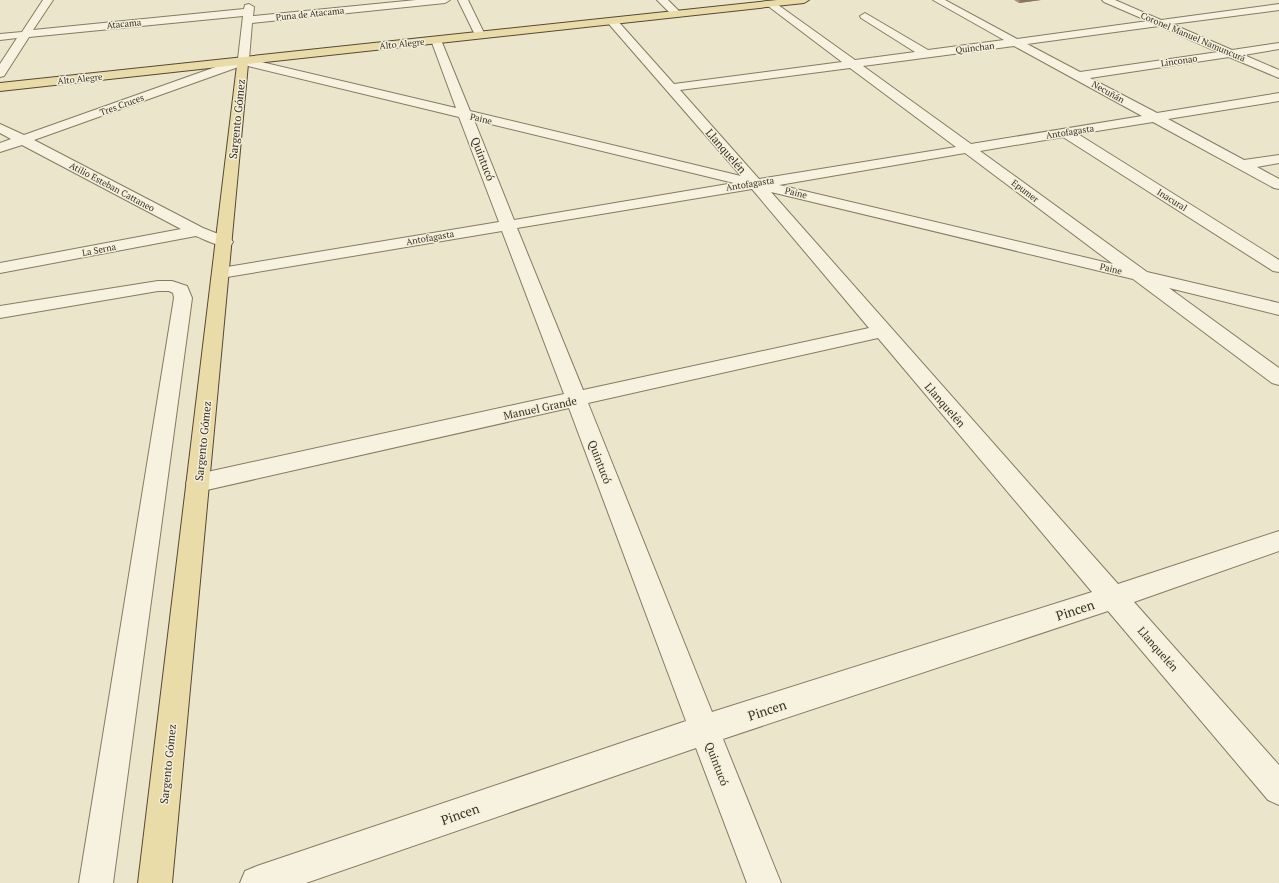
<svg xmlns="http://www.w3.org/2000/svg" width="1279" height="883" viewBox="0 0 1279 883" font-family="'PT Serif',serif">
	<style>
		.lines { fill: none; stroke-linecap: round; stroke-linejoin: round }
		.minor-casing { stroke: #877a61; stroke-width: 2 }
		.major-casing { stroke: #554835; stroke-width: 2 }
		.minor { fill: #f6f2df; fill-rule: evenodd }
		.major { fill: #e9dca9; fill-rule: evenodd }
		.wall { fill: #a99073 }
		.shaded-wall { fill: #8a755e }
		.labels { text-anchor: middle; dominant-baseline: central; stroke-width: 3; stroke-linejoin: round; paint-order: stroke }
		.far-street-label { font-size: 9px; fill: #393023; stroke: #f3efdb }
		.street-label { font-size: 11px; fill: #393023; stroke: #f3efdb }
		.near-street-label { font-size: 13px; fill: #393023; stroke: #f3efdb }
	</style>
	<rect width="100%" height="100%" fill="#ebe5cc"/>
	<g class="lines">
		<!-- minor casing -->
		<g class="minor-casing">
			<path id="minor" d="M 43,0 L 53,0 L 33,30 L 244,9 L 245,5 L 249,4 L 254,7 L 253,16 L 416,0 L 450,0 L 445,3 L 252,23 L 249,59 L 456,108 L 431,40 L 436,37 L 441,40 L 470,111 L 741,176 L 608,23 L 607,21 L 608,19 L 616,19 L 674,84 L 842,62 L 768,6 L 766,4 L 771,1 L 774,2 L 855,60 L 915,52 L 861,18 L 860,16 L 865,13 L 928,50 L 1004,40 L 933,0 L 945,0 L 1017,39 L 1148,21 L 1104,2 L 1102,0 L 1115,0 L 1161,20 L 1279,4 L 1279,10 L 1172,24 L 1232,50 L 1279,43 L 1279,49 L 1244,55 L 1279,70 L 1279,78 L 1229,57 L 1090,78 L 1157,113 L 1279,93 L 1279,101 L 1168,119 L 1244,160 L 1279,155 L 1279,163 L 1257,167 L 1279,179 L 1279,189 L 1274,188 L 1153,122 L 1078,134 L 1279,260 L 1279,272 L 1273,271 L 1063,137 L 980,151 L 1147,272 L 1279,303 L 1279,315 L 1169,288 L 1279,368 L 1279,385 L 1272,383 L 1133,279 L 771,192 L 1118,584 L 1279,531 L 1279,551 L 1134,602 L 1279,765 L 1279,805 L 1268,800 L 1108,611 L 723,739 L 781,883 L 747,883 L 696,748 L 306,883 L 240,883 L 245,871 L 257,866 L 686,721 L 569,408 L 198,492 L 190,489 L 186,483 L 190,477 L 198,474 L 564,394 L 502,231 L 221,278 L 215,277 L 212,273 L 215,269 L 221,268 L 499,222 L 459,117 L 244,65 L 34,140 L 203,228 L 231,239 L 233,242 L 231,245 C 219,248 206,240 196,236 L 0,273 L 0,263 L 181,229 L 22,145 L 0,152 L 0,143 L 11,139 L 0,133 L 0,124 L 24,135 L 238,59 L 243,16 L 29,37 L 4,76 L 0,77 L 0,64 L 17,38 L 0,40 L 0,34 L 22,32 ZM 1159,26 L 1218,52 L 1080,72 L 1027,44 ZM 1014,46 L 1142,116 L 971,144 L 863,66 ZM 850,68 L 956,147 L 759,179 L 680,90 ZM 474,120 L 734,183 L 514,220 ZM 965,153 L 1113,264 L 779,185 ZM 752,189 L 869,328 L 583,390 L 517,228 ZM 878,338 L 1092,592 L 712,712 L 588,403 Z
				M 458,0 L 468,0 L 485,35 L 484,37 L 476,37 L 475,35 Z
				M 657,0 L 668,0 L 682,14 L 681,16 L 673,16 Z
				M 158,281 L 172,281 L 187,286 L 192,298 L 113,883 L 79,883 L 174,298 L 173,293 L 169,291 L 158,291 L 0,318 L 0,306 Z"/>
		</g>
		<!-- major casing -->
		<g class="major-casing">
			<path id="major" d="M 777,0 L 809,0 L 804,3 L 248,64 L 172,883 L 138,883 L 237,65 L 0,91 L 0,83 Z"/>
		</g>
		<!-- minor -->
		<use href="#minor" class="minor"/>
		<!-- major -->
		<use href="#major" class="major"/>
	</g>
	<!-- wall -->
	<path class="wall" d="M 1014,0 L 1041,0 L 1019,3 Z"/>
	<!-- shaded-wall -->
	<path class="shaded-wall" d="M 1020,0 L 1041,0 L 1019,3 Z"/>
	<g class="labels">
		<!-- far-street labels -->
		<g class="far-street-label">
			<text transform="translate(310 14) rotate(-6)">Puna de Atacama</text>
			<text transform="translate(124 24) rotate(-6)">Atacama</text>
			<text transform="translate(1193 37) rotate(23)">Coronel Manuel Namuncurá</text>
			<text transform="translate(402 44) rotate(-6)">Alto Alegre</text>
			<text transform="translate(975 48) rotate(-7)">Quinchan</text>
			<text transform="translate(1179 61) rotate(-8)">Linconao</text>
			<text transform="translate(80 79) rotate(-6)">Alto Alegre</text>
			<text transform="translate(1108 92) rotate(29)">Necuñán</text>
			<text transform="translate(122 105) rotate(-20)">Tres Cruces</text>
			<text transform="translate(481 119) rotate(13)">Paine</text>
			<text transform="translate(1070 132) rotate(-9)">Antofagasta</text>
			<text transform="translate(750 184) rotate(-9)">Antofagasta</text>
			<text transform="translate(112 187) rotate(28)">Atilio Esteban Cattaneo</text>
			<text transform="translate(1025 191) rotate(37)">Epumer</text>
			<text transform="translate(796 193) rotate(14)">Paine</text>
			<text transform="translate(1172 200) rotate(32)">Inacural</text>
			<text transform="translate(430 238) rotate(-10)">Antofagasta</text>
			<text transform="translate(99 250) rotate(-11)">La Serna</text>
			<text transform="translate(1111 269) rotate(14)">Paine</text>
		</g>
		<!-- street labels -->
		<g class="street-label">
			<text transform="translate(237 119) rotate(-84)">Sargento Gómez</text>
			<text transform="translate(726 151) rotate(49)">Llanquelén</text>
			<text transform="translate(483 159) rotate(69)">Quintucó</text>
			<text transform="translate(945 405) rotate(49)">Llanquelén</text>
			<text transform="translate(540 408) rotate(-12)">Manuel Grande</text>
			<text transform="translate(203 441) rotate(-84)">Sargento Gómez</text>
			<text transform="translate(600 462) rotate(69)">Quintucó</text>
			<text transform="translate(1158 649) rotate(49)">Llanquelén</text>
			<text transform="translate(168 764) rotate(-84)">Sargento Gómez</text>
			<text transform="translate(717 764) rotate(69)">Quintucó</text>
		</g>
		<!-- near-street labels -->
		<g class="near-street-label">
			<text transform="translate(1075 610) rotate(-18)">Pincen</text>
			<text transform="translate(767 710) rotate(-18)">Pincen</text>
			<text transform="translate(460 814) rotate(-19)">Pincen</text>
		</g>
	</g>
</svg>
